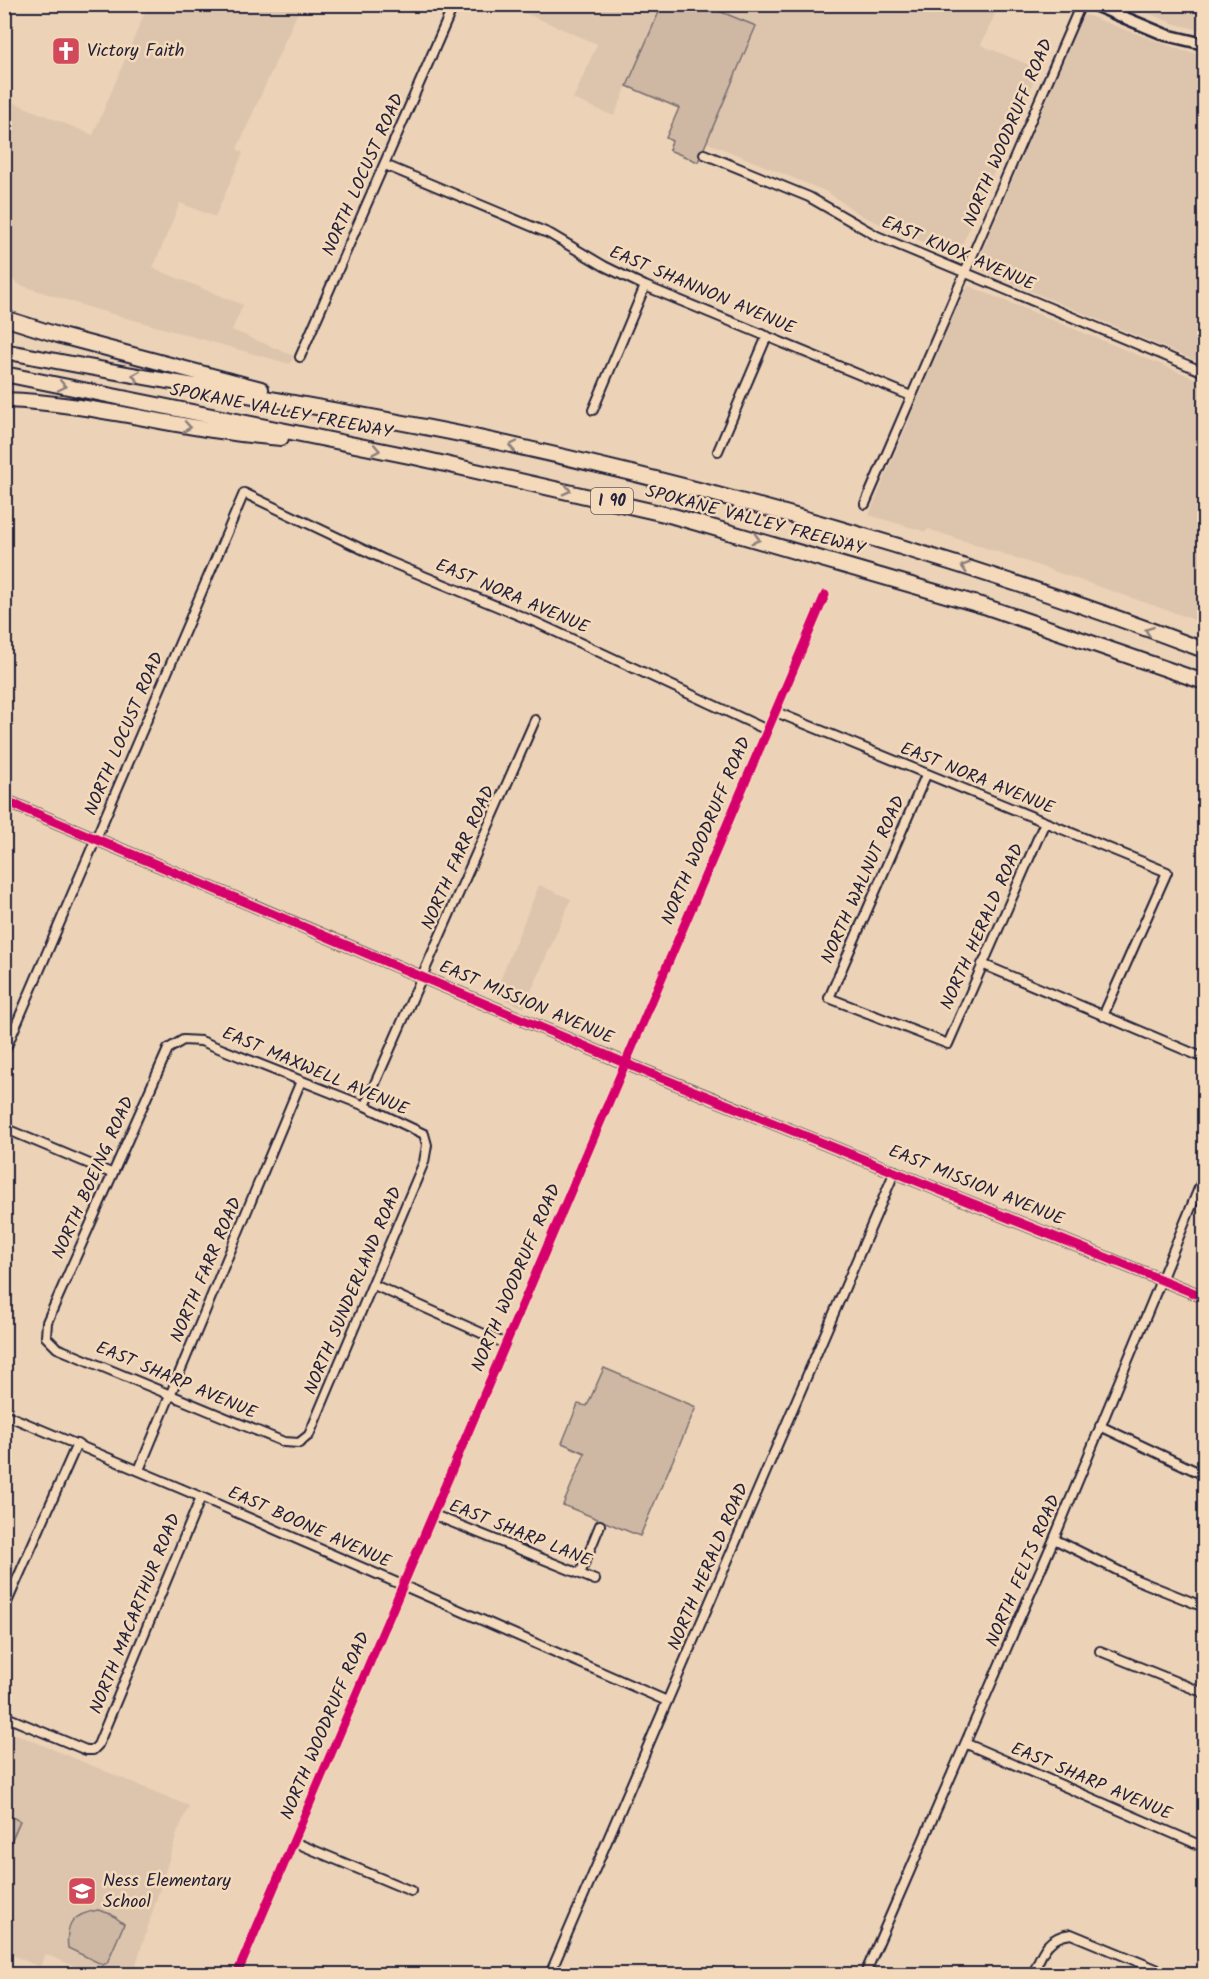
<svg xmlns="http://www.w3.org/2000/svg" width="1209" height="1979" viewBox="0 0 1209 1979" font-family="Kalam,sans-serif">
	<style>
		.built { fill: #ddc5ad }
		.green { fill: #ceb8a4; stroke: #786d70; stroke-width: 1.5 }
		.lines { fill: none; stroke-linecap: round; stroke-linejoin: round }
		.minor-casing { stroke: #22223b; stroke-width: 12 }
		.tertiary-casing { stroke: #22223b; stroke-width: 14 }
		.secondary-casing { stroke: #22223b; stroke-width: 15 }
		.motorway-casing { stroke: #22223b; stroke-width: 18 }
		.minor { stroke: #f4d9bb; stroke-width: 8 }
		.tertiary { stroke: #f4d9bb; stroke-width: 9 }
		.secondary { stroke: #f4d9bb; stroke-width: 10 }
		.motorway { stroke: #f4d9bb; stroke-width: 14 }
		.cycleway-casing { stroke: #f4d9bb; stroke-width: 13 }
		.cycleway { stroke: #d6006c; stroke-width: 9 }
		.oneway { stroke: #8b7e7b }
		.labels { text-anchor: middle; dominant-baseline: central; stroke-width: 5; stroke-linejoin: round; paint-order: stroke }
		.shield { fill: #f4d9bb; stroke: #615961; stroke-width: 1.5 }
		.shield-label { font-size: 16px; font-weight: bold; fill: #22223b }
		.poi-label { font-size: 18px; fill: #22223b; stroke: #f4d9bb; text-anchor: start }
		.street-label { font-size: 18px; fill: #22223b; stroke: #f4d9bb }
	</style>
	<rect width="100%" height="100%" fill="#ecd2b6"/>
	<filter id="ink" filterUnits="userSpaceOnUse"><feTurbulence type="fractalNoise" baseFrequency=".0167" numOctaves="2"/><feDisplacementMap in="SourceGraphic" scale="12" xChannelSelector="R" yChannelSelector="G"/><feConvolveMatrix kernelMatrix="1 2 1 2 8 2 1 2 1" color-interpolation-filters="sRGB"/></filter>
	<g filter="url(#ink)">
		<!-- built -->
		<path class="built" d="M 148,5 L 301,5 L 237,149 L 243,153 L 215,217 L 180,203 L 153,268 L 243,305 L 232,330 L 294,356 L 290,364 L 91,308 L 20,285 L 5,274 L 5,99 L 93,135 Z
			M 529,5 L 662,5 L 614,116 L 573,99 L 597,44 L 525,13 Z
			M 704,5 L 999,5 L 981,45 L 1039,69 L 959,252 L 952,254 L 862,216 L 827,192 L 706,142 L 756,27 Z
			M 1128,5 L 1204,5 L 1204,31 L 1175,24 Z
			M 1086,15 L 1184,51 L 1204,54 L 1204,364 L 983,271 L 979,267 L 978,261 L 1081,19 Z
			M 969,286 L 1204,382 L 1204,623 L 1013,557 L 928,529 L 926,532 L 869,515 L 963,292 Z
			M 539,885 L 571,899 L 524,1008 L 494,995 Z
			M 4,1729 L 189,1806 L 178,1831 L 133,1974 L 93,1974 L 45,1954 L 40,1967 L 5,1952 Z"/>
		<!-- green -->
		<path class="green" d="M 662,5 L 704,5 L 756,26 L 698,162 L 669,150 L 672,141 L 666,138 L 679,108 L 627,86 Z
			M 604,1368 L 696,1407 L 640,1536 L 563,1505 L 585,1453 L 562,1443 L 578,1404 L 587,1406 Z
			M 10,1816 L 20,1821 L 10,1844 L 5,1842 L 5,1829 Z
			M 98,1910 L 111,1914 L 124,1924 L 107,1963 L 103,1965 L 68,1948 C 65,1923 74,1914 98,1910 Z"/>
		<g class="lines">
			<!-- minor casing -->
			<g class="minor-casing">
				<path id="minor" d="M 704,154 L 809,197 L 877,236 L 1204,372
					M 385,165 L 550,234 L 604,266 L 645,286 L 911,396
					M 300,357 L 454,4
					M 593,410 L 645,286
					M 718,451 L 767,336
					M 865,504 L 1081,4
					M 776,712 L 1167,872 L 1103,1016
					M 926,775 L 829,998 L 948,1044 L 1045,822
					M 982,964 L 1204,1058
					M 183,1040 L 201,1041 L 365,1106 L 424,1134 L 427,1145 L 424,1162 L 309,1435 L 299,1443 L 284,1442 L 57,1348 L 46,1337 L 47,1322 L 168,1049 Z
					M 4,1053 L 244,493 L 385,560 L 535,622 L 767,730
					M 365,1106 L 535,720
					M 4,1128 L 111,1173
					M 374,1285 L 506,1344
					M 4,1414 L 201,1497 L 667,1701
					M 1100,1426 L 1204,1475
					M 139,1470 L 301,1081
					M 434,1515 L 595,1580
					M 1054,1539 L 1137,1580 L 1204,1607
					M 580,1574 L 600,1525
					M 4,1609 L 77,1444
					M 1100,1651 L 1204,1693
					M 4,1716 L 86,1750 L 93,1750 L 98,1745 L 201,1497
					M 967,1744 L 1204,1847
					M 294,1842 L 411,1891
					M 237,1974 L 825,595
					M 550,1974 L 895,1171
					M 865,1974 L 1054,1539 L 1204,1176
					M 1033,1974 C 1042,1953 1046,1937 1071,1934 L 1168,1974"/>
			</g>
			<!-- tertiary casing -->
			<g class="tertiary-casing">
				<path id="tertiary" d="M 4,800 L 627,1064 L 1204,1297"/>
			</g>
			<!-- secondary casing -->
			<g class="secondary-casing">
				<path id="secondary" d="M 1092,4 L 1166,35 L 1204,44"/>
			</g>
			<!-- motorway casing -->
			<g class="motorway-casing">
				<path id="motorway" d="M 4,318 L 61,336 L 261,389
					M 4,351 C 159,382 315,404 470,436 C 719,489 966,560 1204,650
					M 4,374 L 419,458 L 673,516 L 984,606 L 1204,682
					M 4,400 C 98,403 189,432 281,438"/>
			</g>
			<!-- minor -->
			<use href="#minor" class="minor"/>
			<!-- tertiary -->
			<use href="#tertiary" class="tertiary"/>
			<!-- secondary -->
			<use href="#secondary" class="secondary"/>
			<!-- motorway -->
			<use href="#motorway" class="motorway"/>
			<!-- cycleway casing -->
			<g class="cycleway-casing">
				<path id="cycleway" d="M 4,800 L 627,1064 L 1204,1297
					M 237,1974 L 825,595"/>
			</g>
			<!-- cycleway -->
			<use href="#cycleway" class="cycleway"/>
		</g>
		<!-- one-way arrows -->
		<defs><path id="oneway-chevron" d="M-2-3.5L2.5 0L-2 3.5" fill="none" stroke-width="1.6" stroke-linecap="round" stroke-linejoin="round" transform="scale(1.5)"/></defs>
		<g class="oneway">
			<use href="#oneway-chevron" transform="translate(136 376) rotate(-171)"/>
			<use href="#oneway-chevron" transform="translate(62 386) rotate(12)"/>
			<use href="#oneway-chevron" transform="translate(187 427) rotate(10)"/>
			<use href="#oneway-chevron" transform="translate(513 446) rotate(-168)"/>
			<use href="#oneway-chevron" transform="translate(376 450) rotate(11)"/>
			<use href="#oneway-chevron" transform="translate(567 490) rotate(14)"/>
			<use href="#oneway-chevron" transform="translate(756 539) rotate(16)"/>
			<use href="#oneway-chevron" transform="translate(965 567) rotate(-163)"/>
			<use href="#oneway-chevron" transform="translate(1149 631) rotate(-160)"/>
		</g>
	</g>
	<!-- icons -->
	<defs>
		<g id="church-square" transform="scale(1.5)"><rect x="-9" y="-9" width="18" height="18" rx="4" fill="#d1495b" stroke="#f4d9bb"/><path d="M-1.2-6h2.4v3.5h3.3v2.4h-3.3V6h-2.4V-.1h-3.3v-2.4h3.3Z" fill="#fff"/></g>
		<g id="school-square" transform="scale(1.5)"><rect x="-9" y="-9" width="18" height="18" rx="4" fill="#d1495b" stroke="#f4d9bb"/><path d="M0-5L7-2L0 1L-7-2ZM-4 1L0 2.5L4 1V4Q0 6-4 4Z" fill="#fff"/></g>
	</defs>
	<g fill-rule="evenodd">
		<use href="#church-square" x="66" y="51"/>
		<use href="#school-square" x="82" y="1891"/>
	</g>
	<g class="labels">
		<!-- shield labels -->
		<rect class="shield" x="591" y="488" width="42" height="26" rx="4.5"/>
		<g class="shield-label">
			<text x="612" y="501">I 90</text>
		</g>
		<!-- poi labels -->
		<g class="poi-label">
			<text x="87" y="51">Victory Faith</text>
			<text x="103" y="1881">Ness Elementary<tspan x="103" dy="21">School</tspan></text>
		</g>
		<!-- street labels -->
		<g class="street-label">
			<text transform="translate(1009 133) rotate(-67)">NORTH WOODRUFF ROAD</text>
			<text transform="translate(364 175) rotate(-66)">NORTH LOCUST ROAD</text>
			<text transform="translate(958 254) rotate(23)">EAST KNOX AVENUE</text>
			<text transform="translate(702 291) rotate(23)">EAST SHANNON AVENUE</text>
			<text transform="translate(281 412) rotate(11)">SPOKANE VALLEY FREEWAY</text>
			<text transform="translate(755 521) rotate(15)">SPOKANE VALLEY FREEWAY</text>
			<text transform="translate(512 597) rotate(23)">EAST NORA AVENUE</text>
			<text transform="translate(125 734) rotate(-67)">NORTH LOCUST ROAD</text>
			<text transform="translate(977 779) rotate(22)">EAST NORA AVENUE</text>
			<text transform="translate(707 831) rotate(-67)">NORTH WOODRUFF ROAD</text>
			<text transform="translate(459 858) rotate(-66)">NORTH FARR ROAD</text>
			<text transform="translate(864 880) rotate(-66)">NORTH WALNUT ROAD</text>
			<text transform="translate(983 927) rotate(-66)">NORTH HERALD ROAD</text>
			<text transform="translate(526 1003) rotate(23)">EAST MISSION AVENUE</text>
			<text transform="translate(315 1072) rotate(23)">EAST MAXWELL AVENUE</text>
			<text transform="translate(94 1178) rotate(-66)">NORTH BOEING ROAD</text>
			<text transform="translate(976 1186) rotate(22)">EAST MISSION AVENUE</text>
			<text transform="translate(207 1270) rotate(-67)">NORTH FARR ROAD</text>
			<text transform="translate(517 1278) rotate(-67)">NORTH WOODRUFF ROAD</text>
			<text transform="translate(354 1291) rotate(-67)">NORTH SUNDERLAND ROAD</text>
			<text transform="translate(176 1381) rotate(23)">EAST SHARP AVENUE</text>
			<text transform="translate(309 1528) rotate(24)">EAST BOONE AVENUE</text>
			<text transform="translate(520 1534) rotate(22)">EAST SHARP LANE</text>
			<text transform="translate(709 1567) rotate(-67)">NORTH HERALD ROAD</text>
			<text transform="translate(1024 1571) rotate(-67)">NORTH FELTS ROAD</text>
			<text transform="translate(136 1614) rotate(-68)">NORTH MACARTHUR ROAD</text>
			<text transform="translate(326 1726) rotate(-67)">NORTH WOODRUFF ROAD</text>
			<text transform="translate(1091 1782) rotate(23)">EAST SHARP AVENUE</text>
		</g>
	</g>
	<!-- margin -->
	<rect width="1209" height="1979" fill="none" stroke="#f4d9bb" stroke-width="24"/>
	<rect x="12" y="12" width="1185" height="1955" fill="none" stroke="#22223b" stroke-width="2" filter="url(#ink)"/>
</svg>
